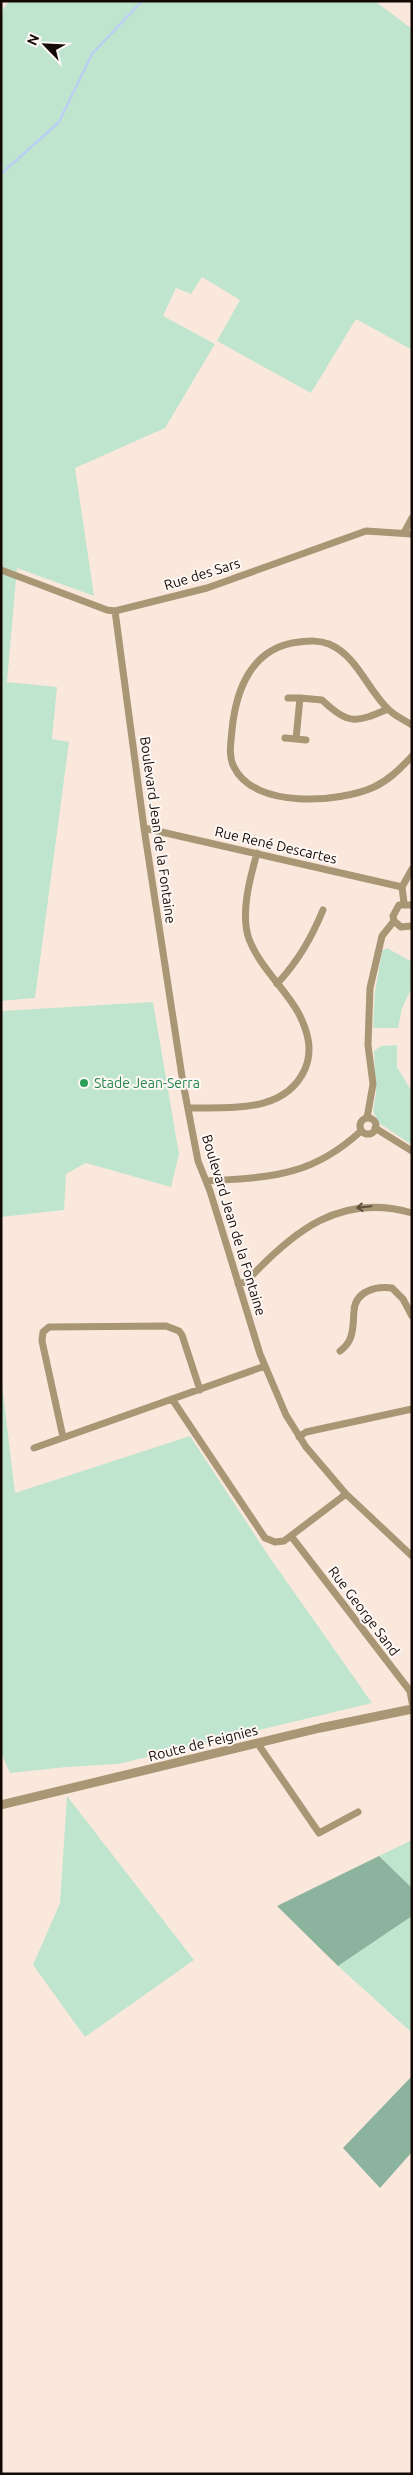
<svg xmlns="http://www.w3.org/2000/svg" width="413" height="2475" viewBox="0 0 413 2475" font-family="Ubuntu,sans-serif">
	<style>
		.green { fill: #bfe5cf }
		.forest { fill: #8cb39d }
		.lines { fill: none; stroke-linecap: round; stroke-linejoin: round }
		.stream { stroke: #bacff1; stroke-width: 2.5 }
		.minor { stroke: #a89674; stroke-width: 7 }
		.tertiary { stroke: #a89674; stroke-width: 9 }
		.oneway { stroke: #5e503c }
		.leisure-dot { fill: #2e9e5b; stroke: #fef8f4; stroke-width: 2 }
		.labels { text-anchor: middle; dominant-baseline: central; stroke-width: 4; stroke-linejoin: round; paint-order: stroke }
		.street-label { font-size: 14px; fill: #140a05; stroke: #fef8f4 }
		.leisure-label { font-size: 14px; fill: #27864d; stroke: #fef8f4; text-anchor: start }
	</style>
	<rect width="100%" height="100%" fill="#fbe8dc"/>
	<!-- green -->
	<path class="green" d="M 9,1 L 375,1 L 412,29 L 412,350 L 356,319 L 311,393 L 217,341 L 240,300 L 202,277 L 191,294 L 176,288 L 163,316 L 215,344 L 165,428 L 75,468 L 94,596 L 17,568 L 7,682 L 57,687 L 52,739 L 69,742 L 35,998 L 1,1001 L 1,12 Z
		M 387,948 L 412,962 L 412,987 L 402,1008 L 398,1028 L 373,1028 L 375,992 L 382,951 Z
		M 153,1002 L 179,1154 L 171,1187 L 86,1163 L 66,1174 L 64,1210 L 1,1217 L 1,1011 Z
		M 397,1045 L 397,1067 L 412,1092 L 412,1145 L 379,1123 L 373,1111 L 376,1093 L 374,1051 L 381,1046 Z
		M 1,1376 L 15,1493 L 190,1436 L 268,1555 L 372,1703 L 118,1764 L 67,1767 L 10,1773 L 1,1753 Z
		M 67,1796 L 194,1960 L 85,2037 L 33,1965 L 60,1903 Z
		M 412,1840 L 412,1888 L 379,1856 Z
		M 412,1916 L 412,2030 L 411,2032 L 338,1966 Z"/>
	<!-- forest -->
	<path class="forest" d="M 379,1856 L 412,1888 L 412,1916 L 338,1966 L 277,1906 Z
		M 412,2076 L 412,2152 L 380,2188 L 343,2148 Z"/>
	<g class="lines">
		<!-- stream -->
		<path class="stream" d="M 1,174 L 59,122 L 92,54 L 142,1"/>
		<!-- minor -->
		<path class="minor" d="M 404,533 L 412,518
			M 1,570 L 107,610 L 115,611 L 207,588 L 366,531 L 412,534
			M 115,611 L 144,828 L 183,1083 L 198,1161 L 210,1191 L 260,1354 L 286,1415 L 306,1447 L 346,1494 L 412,1556
			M 288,698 L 300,698
			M 412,725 C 404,720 393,715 387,708 C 366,687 357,656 329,644 C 319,640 309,641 299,642 C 252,647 236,689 232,730 C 231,742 228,756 234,767 C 254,809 339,803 374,787 C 389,780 400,769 412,756
			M 285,738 L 296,739 L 300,698 L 322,700 C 349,725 355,723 388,709
			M 296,739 L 306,740
			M 144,828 L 402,887
			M 404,903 L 402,887 L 412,869
			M 412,905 L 399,905 L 393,916 L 394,921 L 401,927 L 412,926
			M 277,984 C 298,961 311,939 323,910
			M 188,1108 C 230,1107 285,1114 305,1069 C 313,1050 308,1032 299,1014 C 285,988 260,968 249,939 C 240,914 250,878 257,853
			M 367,1118 L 373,1084 L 368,1045 L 370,988 L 382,936 L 394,921
			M360 1126a8 8 0 1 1 16 0a8 8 0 1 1-16 0Z
			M 375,1128 L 412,1151
			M 207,1181 C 271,1177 311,1177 361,1131
			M 238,1284 L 246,1282 C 292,1232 340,1192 412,1213
			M 340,1351 C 344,1348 348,1344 350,1339 C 354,1330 353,1321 354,1311 C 355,1291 376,1286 392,1288 L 403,1299 L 412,1316
			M 172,1399 L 265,1538 L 275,1542 L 284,1541 L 346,1494
			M 63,1437 L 42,1341 L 43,1332 L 49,1327 L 166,1326 L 179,1331 L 182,1335 L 200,1390
			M 299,1437 L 306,1432 L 412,1409
			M 34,1448 L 265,1366
			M 291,1536 L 410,1691 L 412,1702
			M 258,1744 L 319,1833 L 358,1812"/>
		<!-- tertiary -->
		<path class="tertiary" d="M 1,1805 L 320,1728 L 412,1709"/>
	</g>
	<!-- one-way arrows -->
	<defs><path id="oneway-shaft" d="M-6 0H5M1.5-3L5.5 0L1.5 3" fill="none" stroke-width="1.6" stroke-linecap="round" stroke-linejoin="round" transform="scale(1.25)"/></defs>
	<use class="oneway" href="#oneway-shaft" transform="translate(364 1207) rotate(174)"/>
	<!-- markers -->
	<circle class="leisure-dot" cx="84" cy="1083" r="5"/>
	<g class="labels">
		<!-- street labels -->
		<g class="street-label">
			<text transform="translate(202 574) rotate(-17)">Rue des Sars</text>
			<text transform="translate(158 830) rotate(82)">Boulevard Jean de la Fontaine</text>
			<text transform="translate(276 845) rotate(13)">Rue René Descartes</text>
			<text transform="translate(234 1225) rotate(73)">Boulevard Jean de la Fontaine</text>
			<text transform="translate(364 1611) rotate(53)">Rue George Sand</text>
			<text transform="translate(203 1743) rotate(-14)">Route de Feignies</text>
		</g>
		<!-- leisure labels -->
		<g class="leisure-label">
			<text x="94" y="1083">Stade Jean-Serra</text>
		</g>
	</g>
	<!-- border -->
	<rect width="413" height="2475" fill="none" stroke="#140a05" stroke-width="5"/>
	<!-- north arrow -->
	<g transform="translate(45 45) rotate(294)" stroke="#fef8f4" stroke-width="4" paint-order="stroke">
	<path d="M0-4L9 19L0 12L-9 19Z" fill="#140a05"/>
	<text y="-8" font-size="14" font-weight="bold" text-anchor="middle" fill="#140a05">N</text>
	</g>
</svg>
